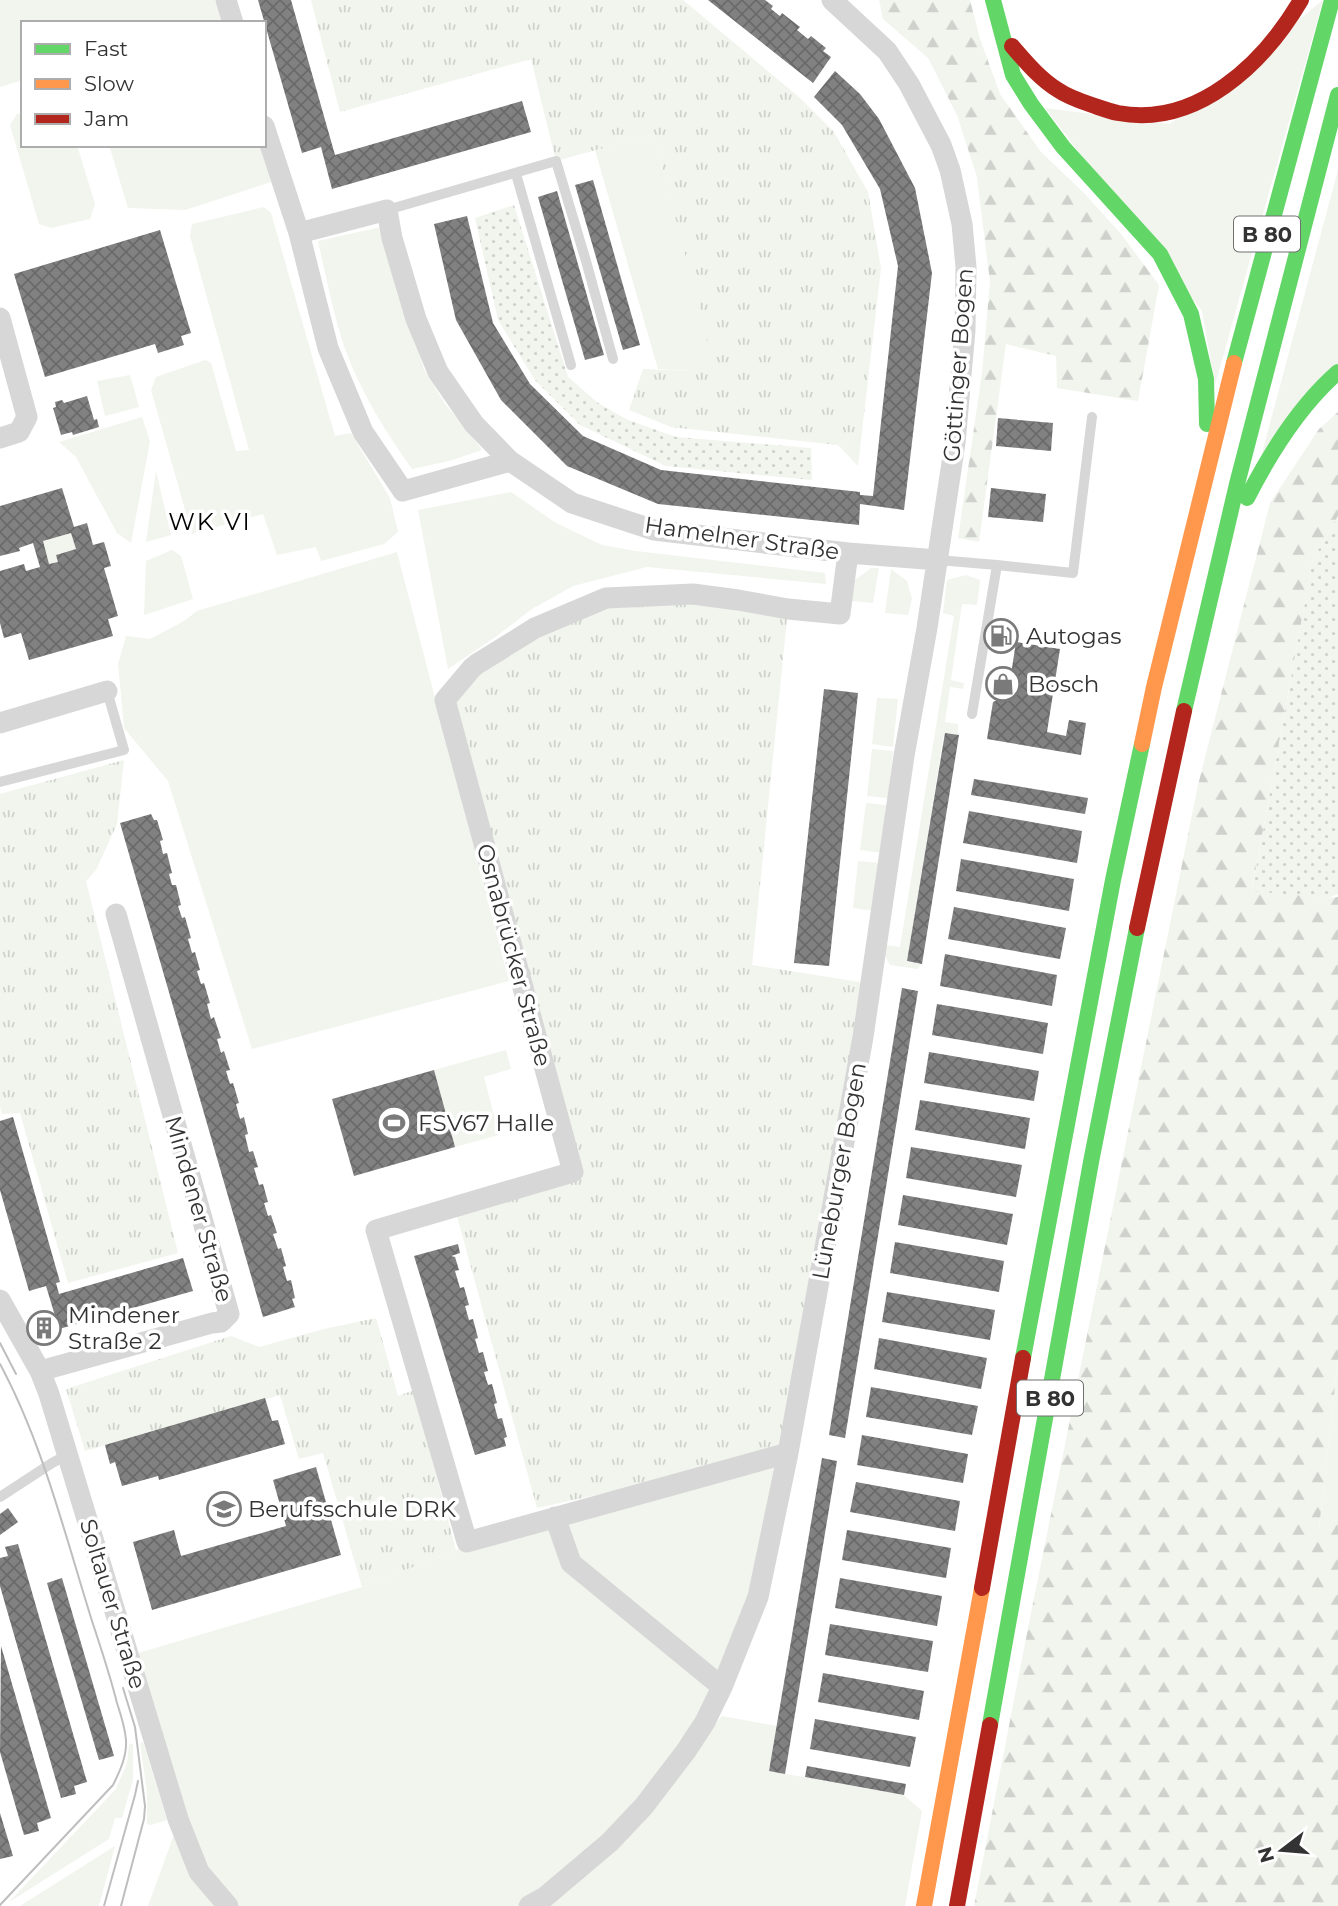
<svg xmlns="http://www.w3.org/2000/svg" width="1338" height="1906" viewBox="0 0 1338 1906" font-family="Montserrat,sans-serif">
	<style>
		.grass { fill: #f1f5ed }
		.forest { fill: url(#forest-firs) }
		.park { fill: url(#park-tufts) }
		.garden { fill: url(#garden-dots) }
		.building { fill: url(#building-cross-hatch); fill-rule: evenodd }
		.lines { fill: none; stroke-linecap: round; stroke-linejoin: round }
		.lane { stroke: #d7d7d7; stroke-width: 10 }
		.street { stroke: #d7d7d7; stroke-width: 21 }
		.fast { stroke: #63d668; stroke-width: 16 }
		.slow { stroke: #ff974d; stroke-width: 16 }
		.jam { stroke: #b3261e; stroke-width: 16 }
		.tram { stroke: #bebebe; stroke-width: 2 }
		.labels { text-anchor: middle; dominant-baseline: central; stroke-width: 7; stroke-linejoin: round; paint-order: stroke }
		.shield { fill: #fff; stroke: #707070; stroke-width: 2 }
		.shield-label { font-size: 21px; font-weight: bold; fill: #333 }
		.street-label { font-size: 23px; fill: #333; stroke: #fff }
		.poi-label { font-size: 23px; fill: #333; stroke: #fff; text-anchor: start }
		.neighbourhood-label { font-size: 24px; letter-spacing: 2px; fill: #000; stroke: #fff }
	</style>
	<defs>
		<pattern id="forest-firs" width="22" height="20" patternUnits="userSpaceOnUse" patternTransform="scale(1.75)"><rect width="22" height="20" fill="#f1f5ed"/><path d="M5 1l3.5 6h-7zM16 11l3.5 6h-7z" fill="#cfd2cc"/></pattern>
		<pattern id="park-tufts" width="24" height="20" patternUnits="userSpaceOnUse" patternTransform="scale(1.75)"><rect width="24" height="20" fill="#f1f5ed"/><path d="M3 7l-1-3M5 7V3M7 7l1-3M15 17l-1-3M17 17v-4M19 17l1-3" fill="none" stroke="#cfd2cc"/></pattern>
		<pattern id="garden-dots" width="8" height="8" patternUnits="userSpaceOnUse" patternTransform="scale(1.75)"><rect width="8" height="8" fill="#f1f5ed"/><path d="M2 2h.1M6 6h.1" fill="none" stroke="#cfd2cc" stroke-width="1.8" stroke-linecap="round"/></pattern>
		<pattern id="building-cross-hatch" width="8" height="8" patternUnits="userSpaceOnUse" patternTransform="scale(1.75)"><rect width="8" height="8" fill="#818181"/><path d="M0 0l8 8M0 8l8-8" fill="none" stroke="#6a6a6a"/></pattern>
	</defs>
	<rect width="100%" height="100%" fill="#fff"/>
	<!-- grass -->
	<path class="grass" d="M 0,0 L 215,0 L 222,23 L 23,23 L 23,80 L 0,87 Z
		M 1323,0 L 1215,385 L 1202,311 L 1045,108 L 1170,124 Z
		M 23,113 L 23,145 L 77,145 L 95,204 L 90,219 L 51,228 L 39,224 L 10,125 L 17,114 Z
		M 654,134 L 714,365 L 692,371 L 658,369 L 595,150 Z
		M 109,145 L 260,145 L 271,182 L 185,210 L 128,208 Z
		M 1338,170 L 1338,364 L 1262,453 Z
		M 264,207 L 271,213 L 335,436 L 351,433 L 390,498 L 398,532 L 384,544 L 321,561 L 316,547 L 277,555 L 263,514 L 192,534 L 151,390 L 156,377 L 205,360 L 211,363 L 236,451 L 249,450 L 190,236 L 192,224 Z
		M 381,227 L 424,369 L 445,404 L 466,428 L 482,450 L 449,461 L 412,469 C 385,431 360,391 344,346 C 333,312 326,276 318,241 Z
		M 130,375 L 139,407 L 105,416 L 97,381 Z
		M 142,417 L 150,441 L 131,543 L 117,533 L 76,457 L 59,442 Z
		M 156,471 L 171,535 L 146,542 Z
		M 511,492 L 556,523 L 602,545 L 636,551 L 825,573 L 826,584 L 647,567 L 573,586 L 532,609 L 494,638 L 448,669 L 418,510 Z
		M 71,533 L 76,549 L 57,554 L 58,562 L 49,564 L 43,541 Z
		M 172,550 L 181,556 L 193,599 L 144,615 L 146,561 Z
		M 397,552 L 509,981 L 252,1049 L 168,781 L 124,728 L 118,664 L 126,636 L 150,639 L 184,621 L 197,611 Z
		M 871,568 L 879,568 L 873,603 L 852,601 L 855,580 Z
		M 891,569 L 907,581 L 912,599 L 908,615 L 885,613 Z
		M 966,575 L 980,580 L 977,605 L 962,604 L 951,680 L 964,683 L 963,689 L 950,687 L 945,722 L 958,724 L 958,735 L 944,733 L 907,962 L 922,964 L 917,969 L 890,965 L 884,954 L 886,945 L 900,947 L 954,616 L 943,613 L 947,580 Z
		M 877,698 L 898,699 L 893,747 L 872,744 Z
		M 872,749 L 893,751 L 888,798 L 867,796 Z
		M 866,803 L 886,805 L 882,853 L 860,850 Z
		M 858,861 L 879,863 L 874,911 L 853,908 Z
		M 506,1050 L 511,1069 L 484,1077 L 499,1135 L 455,1147 L 434,1070 Z
		M 1338,1360 L 1338,1519 L 1319,1530 Z
		M 788,1453 L 758,1597 L 664,1781 L 722,1716 L 777,1726 L 769,1771 L 904,1795 L 922,1811 L 905,1906 L 148,1906 L 179,1821 L 128,1656 L 362,1587 L 456,1550 Z
		M 143,1742 L 167,1820 L 151,1825 L 147,1824 L 147,1792 L 140,1743 Z
		M 129,1744 L 133,1744 L 133,1780 L 122,1818 L 115,1818 L 109,1839 L 9,1902 L 116,1789 L 127,1763 Z
		M 115,1846 L 99,1906 L 20,1906 Z"/>
	<!-- forest -->
	<path class="forest" d="M 879,0 L 970,0 L 980,39 L 1000,94 L 1041,152 L 1084,193 L 1121,234 L 1159,285 L 1138,401 L 1057,388 L 1056,356 L 1006,344 L 979,542 L 958,538 L 982,373 L 990,282 L 977,177 L 957,115 L 928,58 L 883,19 Z
		M 1338,412 L 1338,516 L 1313,559 L 1252,890 L 1328,898 L 1338,897 L 1338,1360 L 1319,1529 L 1338,1519 L 1338,1906 L 974,1906 L 1028,1628 L 1198,785 L 1270,503 L 1319,429 Z"/>
	<!-- park -->
	<path class="park" d="M 311,0 L 683,0 L 800,98 L 834,132 L 868,192 L 881,268 L 858,466 L 838,445 L 671,427 L 629,410 L 643,369 L 692,371 L 713,364 L 654,134 L 556,161 L 531,59 L 340,112 Z
		M 610,598 L 788,609 L 752,965 L 872,984 L 788,1453 L 537,1508 L 455,1209 L 573,1172 L 445,700 L 477,664 Z
		M 124,760 L 117,824 L 96,870 L 86,881 L 178,1253 L 68,1283 L 20,1113 L 2,1114 L 0,1107 L 0,794 Z
		M 376,1318 L 398,1396 L 414,1390 L 456,1550 L 362,1587 L 323,1453 L 299,1459 L 280,1395 L 85,1451 L 66,1389 L 231,1336 L 259,1347 L 324,1329 Z"/>
	<!-- garden -->
	<path class="garden" d="M 514,205 L 568,377 L 598,403 L 628,420 L 676,437 L 811,448 L 812,480 L 666,466 L 580,425 L 535,380 L 498,320 L 475,218 Z
		M 1338,516 L 1338,894 L 1328,898 L 1252,891 L 1313,559 Z"/>
	<!-- building -->
	<path class="building" d="M 258,0 L 291,0 L 335,155 L 522,101 L 531,132 L 332,189 L 321,147 L 302,153 Z
		M 708,0 L 765,0 L 773,6 L 771,9 L 780,16 L 782,13 L 800,27 L 797,30 L 808,39 L 811,36 L 826,48 L 823,51 L 831,57 L 813,83 Z
		M 835,71 L 860,94 L 879,119 L 915,188 L 932,273 L 904,510 L 860,504 L 859,525 L 658,504 L 567,466 L 501,400 L 456,320 L 434,224 L 467,216 L 493,323 L 530,384 L 583,436 L 661,470 L 860,492 L 860,495 L 873,496 L 898,266 L 880,189 L 842,125 L 814,97 Z
		M 593,180 L 640,345 L 623,350 L 575,185 Z
		M 557,191 L 604,355 L 585,360 L 538,197 Z
		M 160,230 L 191,333 L 181,336 L 184,345 L 158,353 L 155,344 L 45,377 L 14,274 Z
		M 87,396 L 94,420 L 97,419 L 99,427 L 73,435 L 72,432 L 61,435 L 53,408 L 56,407 L 55,402 L 62,400 L 64,403 Z
		M 998,418 L 1053,423 L 1051,451 L 996,446 Z
		M 62,488 L 74,527 L 87,523 L 93,545 L 104,542 L 111,566 L 104,568 L 118,616 L 108,619 L 113,636 L 29,660 L 21,633 L 4,638 L 0,623 L 0,571 L 24,564 L 26,571 L 40,567 L 33,543 L 19,548 L 20,551 L 0,556 L 0,506 ZM 71,533 L 76,549 L 56,555 L 58,562 L 49,564 L 43,541 Z
		M 991,488 L 1046,494 L 1043,522 L 988,517 Z
		M 1016,642 L 1060,649 L 1047,732 L 1066,736 L 1069,720 L 1086,723 L 1081,755 L 987,739 L 993,702 L 1000,699 L 1007,700 Z
		M 824,689 L 858,693 L 829,966 L 794,963 Z
		M 945,733 L 959,735 L 922,964 L 907,961 Z
		M 974,779 L 1088,798 L 1085,814 L 971,795 Z
		M 969,811 L 1082,831 L 1077,863 L 963,843 Z
		M 151,814 L 154,820 L 157,820 L 163,840 L 160,841 L 163,854 L 167,853 L 172,873 L 169,874 L 172,885 L 176,885 L 181,905 L 178,906 L 182,918 L 185,917 L 191,938 L 188,939 L 192,953 L 195,952 L 200,970 L 197,971 L 201,984 L 204,983 L 210,1003 L 207,1004 L 211,1019 L 214,1017 L 221,1038 L 217,1039 L 221,1053 L 224,1051 L 230,1070 L 226,1071 L 230,1084 L 233,1083 L 239,1103 L 236,1104 L 240,1119 L 244,1117 L 248,1134 L 245,1135 L 249,1152 L 253,1151 L 258,1167 L 254,1168 L 259,1185 L 263,1184 L 268,1202 L 264,1203 L 268,1216 L 271,1215 L 277,1233 L 273,1234 L 278,1249 L 281,1248 L 286,1266 L 283,1267 L 287,1281 L 291,1280 L 295,1298 L 292,1299 L 295,1307 L 263,1317 L 120,823 Z
		M 961,859 L 1074,879 L 1069,911 L 956,891 Z
		M 954,907 L 1066,928 L 1060,959 L 948,939 Z
		M 945,954 L 1057,975 L 1052,1006 L 940,986 Z
		M 902,988 L 918,991 L 845,1438 L 829,1435 Z
		M 937,1004 L 1048,1023 L 1043,1054 L 932,1035 Z
		M 929,1052 L 1039,1071 L 1034,1101 L 924,1083 Z
		M 434,1070 L 455,1147 L 354,1176 L 332,1099 Z
		M 920,1100 L 1030,1118 L 1025,1149 L 915,1130 Z
		M 13,1117 L 60,1282 L 56,1283 L 59,1294 L 183,1258 L 193,1291 L 59,1329 L 46,1286 L 29,1291 L 0,1190 L 0,1121 Z
		M 911,1147 L 1022,1165 L 1016,1197 L 906,1178 Z
		M 903,1195 L 1013,1214 L 1007,1245 L 898,1225 Z
		M 895,1242 L 1004,1261 L 999,1292 L 890,1273 Z
		M 458,1244 L 460,1253 L 451,1256 L 455,1257 L 459,1270 L 455,1271 L 460,1288 L 464,1287 L 469,1305 L 465,1306 L 469,1320 L 473,1319 L 478,1338 L 475,1339 L 479,1353 L 483,1352 L 488,1371 L 484,1372 L 488,1385 L 492,1384 L 497,1403 L 494,1404 L 498,1419 L 502,1418 L 507,1437 L 504,1438 L 506,1446 L 475,1455 L 414,1256 Z
		M 887,1292 L 995,1310 L 990,1340 L 882,1322 Z
		M 879,1338 L 987,1358 L 981,1389 L 874,1369 Z
		M 871,1387 L 978,1406 L 972,1435 L 866,1417 Z
		M 265,1398 L 272,1421 L 278,1420 L 285,1444 L 159,1480 L 158,1476 L 122,1486 L 115,1462 L 110,1464 L 105,1445 Z
		M 862,1435 L 968,1454 L 963,1483 L 857,1465 Z
		M 822,1458 L 837,1461 L 785,1774 L 769,1771 Z
		M 316,1467 L 341,1555 L 152,1610 L 133,1542 L 174,1530 L 181,1556 L 286,1526 L 273,1480 Z
		M 856,1482 L 960,1501 L 955,1531 L 850,1512 Z
		M 8,1508 L 18,1522 L 0,1535 L 0,1514 Z
		M 847,1530 L 951,1548 L 946,1578 L 842,1560 Z
		M 18,1544 L 87,1782 L 74,1786 L 76,1794 L 61,1798 L 0,1586 L 0,1558 L 8,1556 L 5,1547 Z
		M 62,1578 L 114,1756 L 99,1760 L 47,1583 Z
		M 840,1578 L 942,1596 L 937,1626 L 835,1608 Z
		M 830,1624 L 933,1641 L 928,1672 L 825,1655 Z
		M 1,1646 L 51,1818 L 37,1823 L 39,1831 L 24,1835 L 0,1752 Z
		M 823,1673 L 924,1691 L 919,1720 L 818,1702 Z
		M 815,1719 L 916,1737 L 910,1767 L 810,1749 Z
		M 807,1766 L 906,1784 L 904,1795 L 805,1777 Z
		M 0,1813 L 13,1856 L 0,1859 Z"/>
	<g class="lines">
		<!-- lane -->
		<path class="lane" d="M 516,174 L 571,365
			M 387,210 L 556,161 L 586,261 L 613,359
			M 938,560 L 997,565 L 972,714
			M 997,565 L 1073,573 L 1092,417
			M 0,782 L 124,750 L 107,691
			M 0,1497 L 52,1463 L 67,1455"/>
		<!-- street -->
		<path class="street" d="M 226,0 L 233,23
			M 264,126 L 299,233 L 328,348 L 363,432 L 403,491 L 510,461
			M 299,233 L 387,210 L 392,238 L 416,319 L 438,372 L 474,424 L 510,461 L 572,503 L 654,530 L 848,553 L 938,560
			M 0,318 L 27,417 L 19,432 L 0,438
			M 0,723 L 107,691
			M 0,1300 L 40,1371 L 49,1394 L 178,1819 L 199,1872 L 228,1906
			M 40,1371 L 212,1323 L 221,1322 L 229,1314 L 116,914
			M 788,1453 L 467,1542 L 376,1230 L 573,1172 L 445,700 L 472,668 L 477,664 L 535,628 L 606,598 L 693,594 L 738,600 L 788,609 L 840,614 L 848,553
			M 555,1517 L 571,1563 L 722,1687
			M 529,1906 L 545,1897 L 610,1842 L 644,1806 L 686,1751 L 705,1722 L 722,1687 L 758,1597 L 788,1453 L 863,1037 L 904,756 L 927,628 L 955,443 L 965,330 L 966,267 L 962,224 L 950,170 L 941,145 L 909,84 L 887,51 L 832,0"/>
		<!-- fast -->
		<path class="fast" d="M 993,0 L 1013,75 L 1031,104 L 1063,147 L 1160,254 L 1191,314 L 1206,379 L 1207,424
			M 1234,363 L 1332,0
			M 1247,498 C 1270,453 1299,406 1338,372
			M 1184,711 L 1237,484 L 1338,95
			M 1023,1358 L 1113,880 L 1142,744
			M 990,1725 L 1091,1162 L 1137,928"/>
		<!-- slow -->
		<path class="slow" d="M 1142,744 L 1154,687 L 1234,363
			M 924,1906 L 982,1588"/>
		<!-- jam -->
		<path class="jam" d="M 1012,46 C 1026,62 1040,79 1058,90 C 1068,97 1080,101 1092,105 C 1101,108 1109,111 1118,113 C 1197,128 1264,63 1301,0
			M 1137,928 L 1184,711
			M 982,1588 L 1023,1358
			M 957,1906 L 990,1725"/>
		<!-- tram -->
		<path class="tram" d="M 0,1343 L 16,1374
			M 0,1364 C 43,1444 65,1535 92,1621 C 101,1648 110,1675 117,1703 C 121,1715 125,1727 126,1740 C 127,1756 120,1771 113,1785 L 0,1905
			M 104,1906 L 135,1795 L 138,1781
			M 121,1906 L 144,1819 L 145,1806 L 135,1727 L 123,1688"/>
	</g>
	<!-- icons -->
	<defs>
		<g id="fuel-ring" transform="scale(1.75)"><circle r="9.5" fill="#fff" stroke="#7a7a7a" stroke-width="1.5"/><path d="M-5.5-6h7V0h2V4h1.3V-2.5L3-4.5l.8-.8L6-3V5H2.5V1h-1V6h-7ZM-4.2-4.7v3.2H.2V-4.7Z" fill="#7a7a7a"/></g>
		<g id="shop-ring" transform="scale(1.75)"><circle r="9.5" fill="#fff" stroke="#7a7a7a" stroke-width="1.5"/><path d="M-5-2.5h2.3a2.7 3.5 0 0 1 5.4 0H5L5.5 6h-11ZM-1.5-2.5h3a1.5 2.3 0 0 0-3 0Z" fill="#7a7a7a"/></g>
		<g id="stadium-ring" transform="scale(1.75)"><circle r="9.5" fill="#fff" stroke="#7a7a7a" stroke-width="1.5"/><path d="M0-5a6.5 5 0 1 0 0 10a6.5 5 0 1 0 0-10ZM-3.5-1.8h7v3.6h-7Z" fill="#7a7a7a"/></g>
		<g id="building-ring" transform="scale(1.75)"><circle r="9.5" fill="#fff" stroke="#7a7a7a" stroke-width="1.5"/><path d="M-4-6H4V6H1V3H-1V6H-4ZM-2.5-4.3h1.7v1.8h-1.7ZM.8-4.3h1.7v1.8H.8ZM-2.5-1h1.7V.8h-1.7ZM.8-1h1.7V.8H.8Z" fill="#7a7a7a"/></g>
		<g id="school-ring" transform="scale(1.75)"><circle r="9.5" fill="#fff" stroke="#7a7a7a" stroke-width="1.5"/><path d="M0-5L7-2L0 1L-7-2ZM-4 1L0 2.5L4 1V4Q0 6-4 4Z" fill="#7a7a7a"/></g>
	</defs>
	<g fill-rule="evenodd">
		<use href="#fuel-ring" x="1001" y="636"/>
		<use href="#shop-ring" x="1003" y="684"/>
		<use href="#stadium-ring" x="394" y="1123"/>
		<use href="#building-ring" x="44" y="1328"/>
		<use href="#school-ring" x="224" y="1509"/>
	</g>
	<g class="labels">
		<!-- shield labels -->
		<g class="shield">
			<rect x="1234" y="216.5" width="66" height="35" rx="5"/>
			<rect x="1017" y="1380.5" width="66" height="35" rx="5"/>
		</g>
		<g class="shield-label">
			<text x="1267" y="234">B 80</text>
			<text x="1050" y="1398">B 80</text>
		</g>
		<!-- street labels -->
		<g class="street-label">
			<text transform="translate(958 365) rotate(-86)">Göttinger Bogen</text>
			<text transform="translate(742 538) rotate(8)">Hamelner Straße</text>
			<text transform="translate(514 955) rotate(75)">Osnabrücker Straße</text>
			<text transform="translate(839 1171) rotate(-80)">Lüneburger Bogen</text>
			<text transform="translate(199 1209) rotate(74)">Mindener Straße</text>
			<text transform="translate(113 1604) rotate(73)">Soltauer Straße</text>
		</g>
		<!-- poi labels -->
		<g class="poi-label">
			<text x="1026" y="636">Autogas</text>
			<text x="1028" y="684">Bosch</text>
			<text x="418" y="1123">FSV67 Halle</text>
			<text x="68" y="1315">Mindener<tspan x="68" dy="26">Straße 2</tspan></text>
			<text x="248" y="1509">Berufsschule DRK</text>
		</g>
		<!-- neighbourhood labels -->
		<g class="neighbourhood-label">
			<text x="210" y="521">WK VI</text>
		</g>
	</g>
	<!-- legend -->
	<rect x="21" y="21" width="245" height="126" fill="#ffffff" stroke="#adadad" stroke-width="2"/>
	<rect x="35" y="44" width="35" height="10" fill="#63d668" stroke="#adadad" stroke-width="2"/>
	<text x="84" y="56" font-size="21" fill="#333333">Fast</text>
	<rect x="35" y="79" width="35" height="10" fill="#ff974d" stroke="#adadad" stroke-width="2"/>
	<text x="84" y="91" font-size="21" fill="#333333">Slow</text>
	<rect x="35" y="114" width="35" height="10" fill="#b3261e" stroke="#adadad" stroke-width="2"/>
	<text x="84" y="126" font-size="21" fill="#333333">Jam</text>
	<!-- north arrow -->
	<g transform="translate(1282 1850) rotate(254)" stroke="#ffffff" stroke-width="5" paint-order="stroke">
	<path d="M0-5L12 26L0 18L-12 26Z" fill="#333333"/>
	<text y="-10" font-size="19" font-weight="bold" text-anchor="middle" fill="#333333">N</text>
	</g>
</svg>
